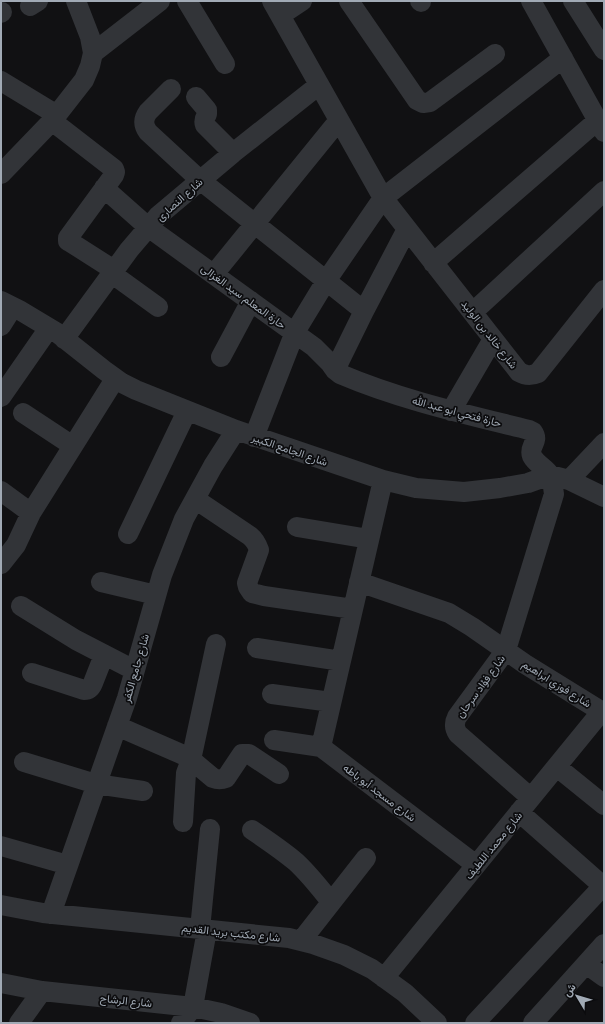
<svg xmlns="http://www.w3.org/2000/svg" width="605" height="1024" viewBox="0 0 605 1024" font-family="'Exo 2',Vazirmatn,sans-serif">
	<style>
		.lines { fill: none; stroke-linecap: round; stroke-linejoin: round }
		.minor { stroke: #323438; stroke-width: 20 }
		.labels { text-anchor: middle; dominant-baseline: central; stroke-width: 3.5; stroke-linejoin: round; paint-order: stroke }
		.street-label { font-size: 11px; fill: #a1aab5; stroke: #0c0c0e }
	</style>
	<rect width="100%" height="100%" fill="#111113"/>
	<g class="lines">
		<!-- minor -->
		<path class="minor" d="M 187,1 L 225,64
			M 272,1 L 383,198 L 519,372 C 526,376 531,376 538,373 L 604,290
			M 349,1 L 417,100 L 423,103 L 430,102 L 495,54
			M 420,1 L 421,2
			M 531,1 L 604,132
			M 573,1 L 604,50
			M 30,6 L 38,1
			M 1,13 L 2,12
			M 281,15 L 302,1
			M 93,53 L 160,1
			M 1,81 L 57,115
			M 171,89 L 148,112 C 143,119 143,125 148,132 L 200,180 L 364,311
			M 196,97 L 207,110 L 207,114 C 205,118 203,120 205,125 L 233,153
			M 52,121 L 114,169 L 115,172 L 114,175 L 68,238 L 68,241 L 70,242 L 114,270
			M 1,174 L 52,121 L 84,80 L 90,66 L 93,53 L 90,37 L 76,1
			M 104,188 L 148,227 L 314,347 L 330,363 L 335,370 L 340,374 C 401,400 465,414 529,430 L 533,432 C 540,442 528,446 532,456 C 536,464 546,468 550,475 C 553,480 553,489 554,494 L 506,650 L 457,717 C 454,723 454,728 458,734 L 531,798
			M 433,263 L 597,121
			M 111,273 L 158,307
			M 214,274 L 339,120
			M 1,301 L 21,311 L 56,332 L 104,370 L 122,383 L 136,390 L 236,430 L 383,480 L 416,488 L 464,492 L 500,488 L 528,483 L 550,475 L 569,480 L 604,497
			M 473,312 L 604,191
			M 1,326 L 13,307
			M 64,339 L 129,250 L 158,216 L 233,153 L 319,85
			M 221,357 L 251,301
			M 335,370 L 364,311 L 407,229
			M 1,397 L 49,328
			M 451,411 L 493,339
			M 23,413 L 73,446
			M 254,437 L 295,332 L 326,281 L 383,198 L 563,58
			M 569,480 L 604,443
			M 1,491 L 31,513
			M 195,499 L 250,536 C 255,540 257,544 259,550 L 247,583 L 248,587 L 252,593 L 264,596 L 353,609
			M 297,527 L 369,539
			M 128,534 L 187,411
			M 1,564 L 16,545 L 31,513 L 115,379
			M 101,582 L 156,595
			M 359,582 L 449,613 L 472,627 L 525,664 L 604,713
			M 21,606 L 76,640 L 134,670
			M 257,648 L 341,661
			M 32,673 L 84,690 C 89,690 91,688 93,683 L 104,655
			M 272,694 L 331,702
			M 117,726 L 188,757 L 213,778 C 218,780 221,780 226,778 L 242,754 L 249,754 L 279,774
			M 274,740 L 321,747 L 476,865
			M 321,747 L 383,480
			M 24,762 L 96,784 L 143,791
			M 557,767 L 604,805
			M 519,812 L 603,886
			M 183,822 L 186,773 L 191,760 L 216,644
			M 252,830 C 267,840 282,850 296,862 C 309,874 320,888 331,902
			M 1,846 L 68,865
			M 1,905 L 43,913 L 289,938 L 313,944 L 344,955 L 372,969 L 405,993 L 437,1023
			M 51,914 L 127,698 L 162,575 L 184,519 L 213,466 L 236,430
			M 200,929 L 210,829
			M 301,941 L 366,858
			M 586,964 L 604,977
			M 384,978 L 601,712
			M 1,983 L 42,991 L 193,1007 L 221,1013 L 250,1023
			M 19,1023 L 42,991
			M 181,1023 L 193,1007 L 207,930
			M 475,1023 L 604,885
			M 533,1023 L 604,944"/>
	</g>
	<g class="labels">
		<!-- street labels -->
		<g class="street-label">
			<text transform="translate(179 199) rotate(-42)">شارع النصارى</text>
			<text transform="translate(244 296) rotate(36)">حارة المعلم سيد الغزالى</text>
			<text transform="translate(490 334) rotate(52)">شارع خالد بن الوليد</text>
			<text transform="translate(457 411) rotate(15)">حارة فتحي ابو عبد الله</text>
			<text transform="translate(290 449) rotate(19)">شارع الجامع الكبير</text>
			<text transform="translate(135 668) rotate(-74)">شارع جامع الكفر</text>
			<text transform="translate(557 683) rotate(32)">شارع فوزي ابراهيم</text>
			<text transform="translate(480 686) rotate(-54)">شارع فؤاد سرحان</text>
			<text transform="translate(380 792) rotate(37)">شارع مسجد أبو باطه</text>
			<text transform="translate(493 845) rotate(-51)">شارع محمد اللطيف</text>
			<text transform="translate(231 932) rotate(6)">شارع مكتب بريد القديم</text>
			<text transform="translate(126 1000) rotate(6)">شارع الرشاح</text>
		</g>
	</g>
	<!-- border -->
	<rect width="605" height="1024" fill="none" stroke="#a1aab5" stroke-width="4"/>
	<!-- north arrow -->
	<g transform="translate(577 996) rotate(308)" stroke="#0c0c0e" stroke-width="3" paint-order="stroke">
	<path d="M0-3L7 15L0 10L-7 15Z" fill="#a1aab5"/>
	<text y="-6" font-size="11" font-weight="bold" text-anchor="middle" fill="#a1aab5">ش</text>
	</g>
</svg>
